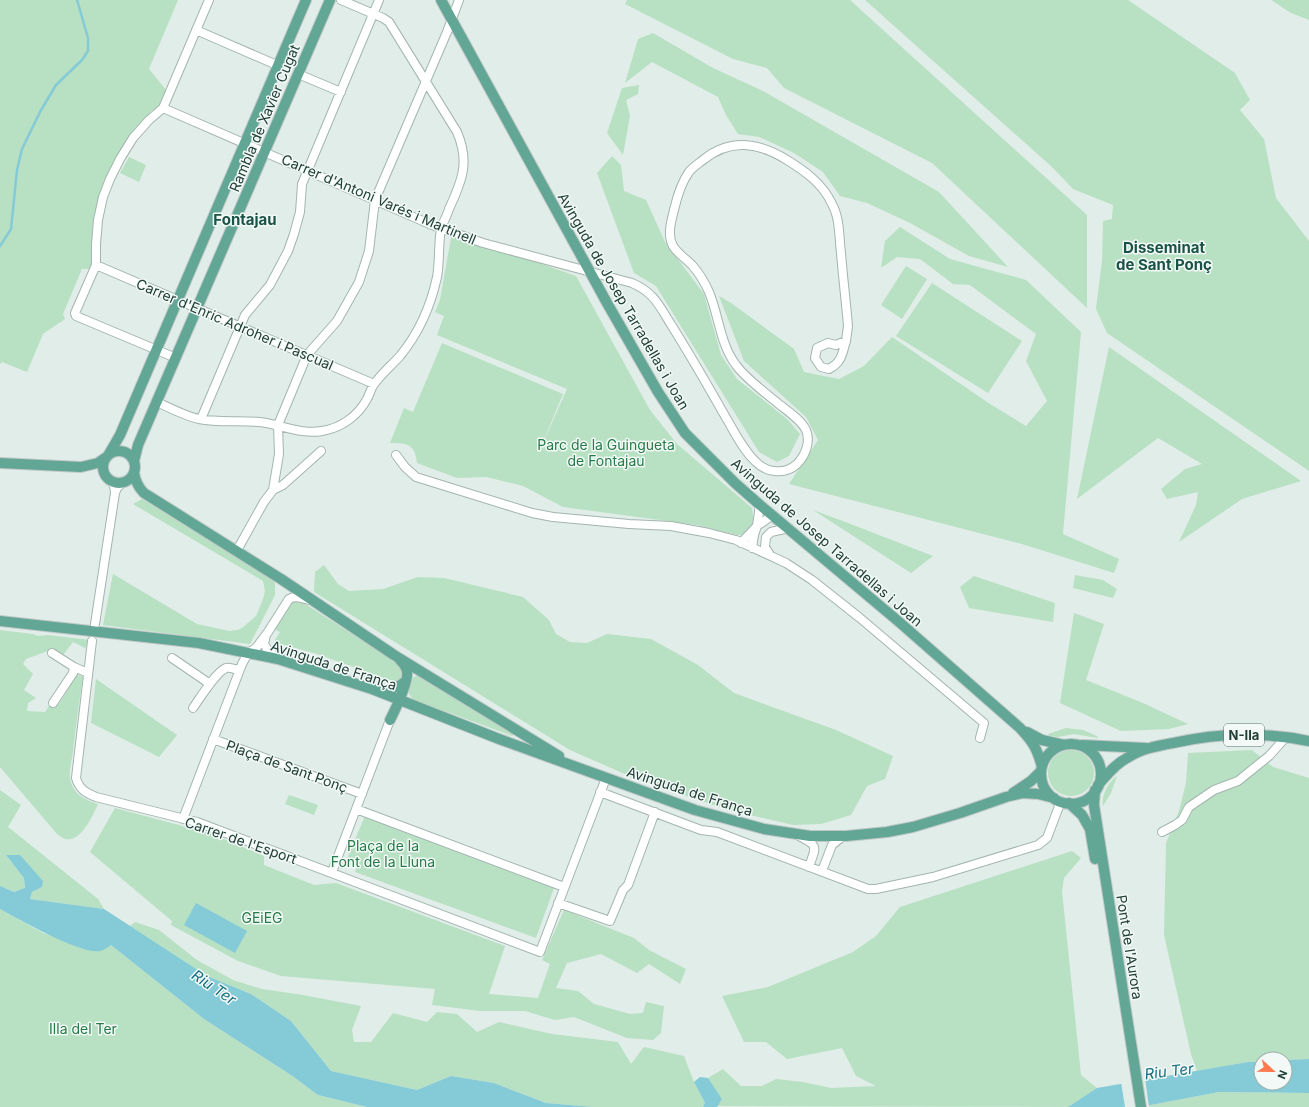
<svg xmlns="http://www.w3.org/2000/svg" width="1309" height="1107" viewBox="0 0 1309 1107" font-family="Inter,sans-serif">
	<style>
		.green { fill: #b8e0c3 }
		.water { fill: #84cad7 }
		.pier { fill: #e1ede8 }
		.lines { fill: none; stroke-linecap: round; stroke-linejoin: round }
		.stream { stroke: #84cad7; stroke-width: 2.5 }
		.minor-casing { stroke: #a3b5af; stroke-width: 10 }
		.major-casing { stroke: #c1c9c7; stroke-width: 12 }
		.minor { stroke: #fff; stroke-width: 8 }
		.major { stroke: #62a695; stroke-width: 10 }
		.labels { text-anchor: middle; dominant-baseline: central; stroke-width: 3; stroke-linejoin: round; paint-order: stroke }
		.shield { fill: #f2f9f6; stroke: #5f7770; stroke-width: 1 }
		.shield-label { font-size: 13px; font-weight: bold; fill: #203f37 }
		.street-label { font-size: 14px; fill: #203f37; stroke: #f2f9f6 }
		.park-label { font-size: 14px; fill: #267a47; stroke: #f2f9f6 }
		.neighbourhood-label { font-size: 15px; font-weight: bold; fill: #1a5346; stroke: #f2f9f6 }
		.water-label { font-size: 15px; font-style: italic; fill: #146e81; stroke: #f2f9f6 }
	</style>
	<rect width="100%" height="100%" fill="#e1ede8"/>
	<!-- green -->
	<path class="green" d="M 0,0 L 178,0 L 149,69 L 166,90 L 159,106 L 151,111 L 141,123 L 119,152 L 104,181 L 95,213 L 92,229 L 92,264 L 89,269 L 82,269 L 63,314 L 65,319 L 43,334 L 27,372 L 2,362 L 0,364 Z
		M 627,0 L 850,0 L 1087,215 L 1087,308 L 932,163 L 784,88 L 767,68 L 733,59 L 625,4 Z
		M 865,0 L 1128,0 L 1235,73 L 1250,100 L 1240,110 L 1264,139 L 1276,198 L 1309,241 L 1309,471 L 1107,333 L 1096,309 L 1102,261 L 1103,221 L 1112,219 L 1113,205 L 1073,189 L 1052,167 Z
		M 1271,0 L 1309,0 L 1309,20 L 1291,13 Z
		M 653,33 L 713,68 L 763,91 L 939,192 L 1008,267 L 969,256 L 910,223 L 867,203 L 840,196 L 823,172 L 794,153 L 759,137 L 738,134 L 726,115 L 718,97 L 652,62 L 625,83 L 638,39 Z
		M 639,85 L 638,94 L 626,100 L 630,116 L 623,155 L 607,133 L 622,88 Z
		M 612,156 L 621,165 L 624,191 L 646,200 L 665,242 L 704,294 L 721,355 L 737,379 L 787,419 L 800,434 L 789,456 L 777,462 L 759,452 L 656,286 L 634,273 L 597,173 Z
		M 129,157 L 146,165 L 139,182 L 120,173 Z
		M 900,227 L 950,259 L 1026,280 L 1081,332 L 1063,534 L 1119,559 L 1114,573 L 1022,544 L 789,484 L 818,440 L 806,417 L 744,361 L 719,296 L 731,303 L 794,349 L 804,372 L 839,379 L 864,366 L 892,337 L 990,404 L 1026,426 L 1047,401 L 1026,361 L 1036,334 L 970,285 L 953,284 L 920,259 L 897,257 L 881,268 L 885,241 Z
		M 452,232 L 576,276 L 650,410 L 677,444 L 752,508 L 754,524 L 742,535 L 737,535 L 697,525 L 563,507 L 523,486 L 486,477 L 457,478 L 417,463 C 415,444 407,443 390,443 L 404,408 L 413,412 L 442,343 L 563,394 L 538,454 L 567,389 L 437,335 L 444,316 L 435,312 L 440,300 Z
		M 906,266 L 927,279 L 902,319 L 881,305 Z
		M 932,283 L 1022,341 L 988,393 L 896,336 Z
		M 1109,347 L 1301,481 L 1242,499 L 1179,542 L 1196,505 L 1198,492 L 1167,499 L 1161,489 L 1185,469 L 1202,464 L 1158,438 L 1077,499 Z
		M 142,499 L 269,576 L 275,583 L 275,595 L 250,644 L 103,625 L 113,574 L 197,624 L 229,631 L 238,630 L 242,628 L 256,616 L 263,599 L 265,591 L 263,581 L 133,504 Z
		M 813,510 L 848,523 L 933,556 L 911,573 Z
		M 324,565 L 338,584 L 349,591 L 383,589 L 418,577 L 444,578 L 523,597 L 549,620 L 556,634 L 570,642 L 587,643 L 607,634 L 651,639 L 698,665 L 734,693 L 836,730 L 893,756 L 885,779 L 867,786 L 851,815 L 821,824 L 793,825 L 728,810 L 634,778 L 570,750 L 314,592 L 315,572 Z
		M 1075,575 L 1103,580 L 1117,589 L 1113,598 L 1073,588 Z
		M 974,576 L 1055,603 L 1053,622 L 969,608 L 960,587 Z
		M 299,600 L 399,664 C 403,672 403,676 398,683 L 317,654 L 277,643 L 275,640 L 280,632 L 274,629 C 279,618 287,602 299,600 Z
		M 1074,613 L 1104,624 L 1086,680 L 1143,703 L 1188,724 L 1169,729 L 1121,731 L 1060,703 Z
		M 0,630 L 33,634 L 38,636 L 48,635 L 90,640 L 85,648 L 73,642 L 63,655 L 55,650 L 48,651 L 26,659 L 23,664 L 33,674 L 24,690 L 36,698 L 28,703 L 27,711 L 45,712 L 49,706 L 59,704 L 77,674 L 83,677 C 79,701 76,726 73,751 C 72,761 67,775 72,785 C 76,796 88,801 98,804 C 93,815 81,843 65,839 C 62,838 60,836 57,834 L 0,767 Z
		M 419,675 L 513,733 L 513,736 L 414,700 C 404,693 408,677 419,675 Z
		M 96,679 L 177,735 L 159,757 L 91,723 Z
		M 1066,728 L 1083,730 L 1097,736 L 1098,738 L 1074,734 L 1058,737 L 1049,736 L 1048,734 Z
		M1048 773a23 23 0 1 1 46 0a23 23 0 1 1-46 0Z
		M 1252,750 L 1273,767 L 1309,778 L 1309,1059 L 1285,1060 L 1285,1059 L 1261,1059 L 1261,1062 L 1248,1062 L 1197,1071 L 1191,1054 L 1164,935 L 1166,843 L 1179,811 L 1186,783 L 1188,753 Z
		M 1117,776 L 1111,793 L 1103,806 C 1101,796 1108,782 1117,776 Z
		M 0,790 L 21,805 L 8,827 L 98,899 L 104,909 L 30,899 L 32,892 L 42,887 L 6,855 L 24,878 L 25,889 L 14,892 L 0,886 Z
		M 289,795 L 318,805 L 314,815 L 285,804 Z
		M 115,808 L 216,835 L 219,840 L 224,839 L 264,856 L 264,865 L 314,885 L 336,883 L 505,946 L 489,994 L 538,998 L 550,964 L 542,960 L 564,910 L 634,938 L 649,950 L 686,969 L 680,984 L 649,964 L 637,973 L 601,954 L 567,963 L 556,988 L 578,991 L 594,1004 L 630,1014 L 643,1013 L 646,1002 L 664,1006 L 661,1033 L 653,1040 L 627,1038 L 574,1017 L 555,1020 L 525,1011 L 480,1011 L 432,1005 L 435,989 L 281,976 L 238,961 L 171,925 L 172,921 L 90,852 Z
		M 365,816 L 554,888 L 536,938 L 355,872 L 357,866 L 346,861 Z
		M 1072,851 L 1081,858 L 1064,878 L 1062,891 L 1081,1075 L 1097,1088 L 1068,1107 L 716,1106 L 722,1099 L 708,1078 L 723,1069 L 741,1086 L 762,1086 L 776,1079 L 803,1082 L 831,1088 L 876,1086 L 856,1076 L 842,1048 L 787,1059 L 766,1042 L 744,1042 L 722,996 L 768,987 L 853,952 L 876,936 L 900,907 Z
		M 0,909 L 43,933 L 99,951 L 111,945 L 204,1019 L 291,1075 L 318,1095 L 367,1107 L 0,1107 Z
		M 135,922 L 159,930 L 197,960 L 233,980 L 262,989 L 303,995 L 361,1006 L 352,1030 L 354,1042 L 371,1042 L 393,1013 L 427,1022 L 437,1012 L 457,1014 L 477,1032 L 499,1022 L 552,1034 L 618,1042 L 631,1064 L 644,1047 L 684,1056 L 694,1082 L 705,1103 L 703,1107 L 593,1107 L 546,1103 L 494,1083 L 451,1076 L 417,1090 L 331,1071 L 291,1021 L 251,994 L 207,976 L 130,926 Z
		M 1219,1092 L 1309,1093 L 1309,1107 L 1140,1107 Z"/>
	<!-- water -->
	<path class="water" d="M 6,855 L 20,855 L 43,881 L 42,887 L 32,892 L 30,899 L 104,909 L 207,976 L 251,994 L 291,1021 L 331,1071 L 417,1090 L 451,1076 L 494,1083 L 546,1103 L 593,1107 L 367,1107 L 318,1095 L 291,1075 L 204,1019 L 111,945 C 108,947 104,950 100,951 C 82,955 18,919 0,909 L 0,886 L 14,892 L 25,888 L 24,878 Z
		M 196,903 L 247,931 L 235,953 L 184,925 Z
		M 1309,1059 L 1309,1093 L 1219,1092 L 1140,1107 L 1068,1107 L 1097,1088 L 1248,1062 L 1261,1062 L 1261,1083 L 1285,1083 L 1285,1060 Z
		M 700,1077 L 708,1078 L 722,1099 L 717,1107 L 703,1107 L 705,1103 L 694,1082 Z"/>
	<!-- pier -->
	<path class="pier" d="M 1145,1078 L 1149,1107 L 1125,1107 L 1121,1082 Z"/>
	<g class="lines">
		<!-- stream -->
		<path class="stream" d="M 0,246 L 11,229 L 17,170 L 22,149 L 40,112 L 56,85 L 82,60 L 88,51 L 88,38 L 77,0"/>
		<!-- minor casing -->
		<g class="minor-casing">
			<path id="minor" d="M 196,30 L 279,66
				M 298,74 L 341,92
				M 163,108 L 432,225 L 483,243 L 632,283 C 655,293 659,306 672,326 C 690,355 708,386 725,416 C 734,431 743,450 756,462 C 767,473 785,475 797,464 C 805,456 811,442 806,430 C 801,420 789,412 780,405 C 767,394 746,379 736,365 C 720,344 719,316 709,292 C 705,283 699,273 692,265 C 686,259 677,253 673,246 C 667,235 671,222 674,210 C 677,197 681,183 689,172 C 693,167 698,164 703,160 C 730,138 758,142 787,160 C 805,171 823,184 832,204 C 840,218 839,237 841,253 C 843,278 846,302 848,326 L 846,341
				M 96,265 L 374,384
				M 846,341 C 842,354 842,362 829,369 L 821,367 L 815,358 L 817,348 L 828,343 L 836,345 Z
				M 176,358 L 76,316 L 75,313 L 96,265 L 96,244 L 98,220 L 103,197 L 110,179 L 120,159 L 133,138 L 149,120 L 163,108 L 209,0
				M 157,402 C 170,408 185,416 199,419 C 219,423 239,420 259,422 C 280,424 301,435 322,431 C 341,428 358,416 367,399 C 370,394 371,387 375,383 C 382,373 392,365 400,356 C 418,334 431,305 437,277 C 440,261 438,245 441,229 C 443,222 447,216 449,209 C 462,181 470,162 457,132 L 389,22 L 383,18 L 341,0
				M 201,419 L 245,315 L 270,285 L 288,251 L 294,234 L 300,212 L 302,184 L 379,0
				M 396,455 L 405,467 L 416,477 L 532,513 L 553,517 L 629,524 L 671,526 L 709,533 L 736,540 L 786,563 L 812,580 L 860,618 L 984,723 L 980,738
				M 111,481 L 114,485 L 115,493 L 117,488 L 122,483
				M 273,490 L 279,454 L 278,425 L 307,355 L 337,321 L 359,282 L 369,251 L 375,200 L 447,32 L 459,0
				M 741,543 L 757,526 L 760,505
				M 752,548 L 754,535 L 757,526 L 773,515
				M 236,552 L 264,502 L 273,490 L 283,485 L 321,451
				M 770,555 L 765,547 L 766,537 L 771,532 L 789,528
				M 95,624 L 115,493
				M 266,635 L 264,644 L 267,649 L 278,659
				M 92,641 L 76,778 C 79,789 86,793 96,797 L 197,822 L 540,952 L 606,778
				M 52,653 L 74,667 L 88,673
				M 172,658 L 210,684
				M 53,703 L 73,673 L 74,667
				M 193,708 C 200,698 216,672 226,668 C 230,667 234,669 238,670
				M 213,739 L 362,794
				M 600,792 L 701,830 L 717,832 L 868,889 L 876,889 L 933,877 L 1038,845 L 1047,838 L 1061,801
				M 356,809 L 564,887
				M 183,819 L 242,664 L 248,653 L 256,648 L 268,632 L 289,599 C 295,595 302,598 309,600
				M 1162,832 L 1175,825 L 1182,820 L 1189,807 L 1214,790 L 1238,781 L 1269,756 L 1286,737
				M 799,836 C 819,846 816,846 809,867
				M 822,871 L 832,845 L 842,837
				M 332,872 L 390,720
				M 558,903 L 610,921 L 623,890 L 628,885 L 655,812"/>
		</g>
		<!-- major casing -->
		<g class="major-casing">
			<path id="major" d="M 441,0 L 607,303 L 658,392 L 685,433 L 735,483 L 760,505 L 898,621 L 1020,728 C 1033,742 1037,748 1042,767
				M103 467a16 16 0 1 1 32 0a16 16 0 1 1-32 0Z
				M 109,454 L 120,435 L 306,0
				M 134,461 L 138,445 L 330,0
				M 0,463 L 81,467 L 98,463 L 105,458
				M 134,472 C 135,480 138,487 144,493 L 281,579 L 394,655 L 559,756
				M 0,621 L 199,643 L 278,659 L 372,689 L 499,739 L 695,810 L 764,829 L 810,836 L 846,836 L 887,832 L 913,827 L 960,813 L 1006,797 L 1023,793 L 1038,794 L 1054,798
				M 376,690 C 388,691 397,689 406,681
				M 390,720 C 395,710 409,682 407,671 C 406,667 403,663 400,660
				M 1027,732 L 1042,740 L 1064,745
				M1041 774a30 30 0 1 1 60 0a30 30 0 1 1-60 0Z
				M 1082,745 L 1146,748
				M 1098,785 C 1107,775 1115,764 1127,758 C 1141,749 1156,746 1173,743 C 1217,733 1264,732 1309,741
				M 1095,790 L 1094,805 L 1141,1107
				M 1013,793 L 1031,781 L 1041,771
				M 1069,803 L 1082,815 L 1090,829 L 1095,859"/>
		</g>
		<!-- minor -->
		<use href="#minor" class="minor"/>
		<!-- major -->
		<use href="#major" class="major"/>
	</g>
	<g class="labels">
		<!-- shield labels -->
		<rect class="shield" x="1224" y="724" width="40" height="22" rx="3"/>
		<g class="shield-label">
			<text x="1244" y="735">N-IIa</text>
		</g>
		<!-- street labels -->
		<g class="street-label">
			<text transform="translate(264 118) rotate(-67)">Rambla de Xavier Cugat</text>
			<text transform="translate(379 199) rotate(23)">Carrer d'Antoni Varés i Martinell</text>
			<text transform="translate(624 301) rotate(60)">Avinguda de Josep Tarradellas i Joan</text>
			<text transform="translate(235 324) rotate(23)">Carrer d'Enric Adroher i Pascual</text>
			<text transform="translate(827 542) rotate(41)">Avinguda de Josep Tarradellas i Joan</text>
			<text transform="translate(334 665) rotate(18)">Avinguda de França</text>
			<text transform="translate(287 766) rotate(20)">Plaça de Sant Ponç</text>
			<text transform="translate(690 791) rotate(18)">Avinguda de França</text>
			<text transform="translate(241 840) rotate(19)">Carrer de l'Esport</text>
			<text transform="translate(1130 947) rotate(81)">Pont de l'Aurora</text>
		</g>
		<!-- park labels -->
		<g class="park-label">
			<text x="606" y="444">Parc de la Guingueta<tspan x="606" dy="16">de Fontajau</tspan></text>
			<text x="383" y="845">Plaça de la<tspan x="383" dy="16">Font de la Lluna</tspan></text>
			<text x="262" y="917">GEiEG</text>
			<text x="83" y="1028">Illa del Ter</text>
		</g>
		<!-- neighbourhood labels -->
		<g class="neighbourhood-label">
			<text x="245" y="219">Fontajau</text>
			<text x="1164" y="247">Disseminat<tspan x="1164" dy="17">de Sant Ponç</tspan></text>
		</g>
		<!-- water labels -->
		<g class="water-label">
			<text transform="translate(214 987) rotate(34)">Riu Ter</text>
			<text transform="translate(1169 1071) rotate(-7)">Riu Ter</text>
		</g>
	</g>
	<!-- north arrow -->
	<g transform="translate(1273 1071) rotate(112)"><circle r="19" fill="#f2f9f6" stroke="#9eafaa"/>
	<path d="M0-3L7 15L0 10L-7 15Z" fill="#fe7a4e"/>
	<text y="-6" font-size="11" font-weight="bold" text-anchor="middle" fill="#203f37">N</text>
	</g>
</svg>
